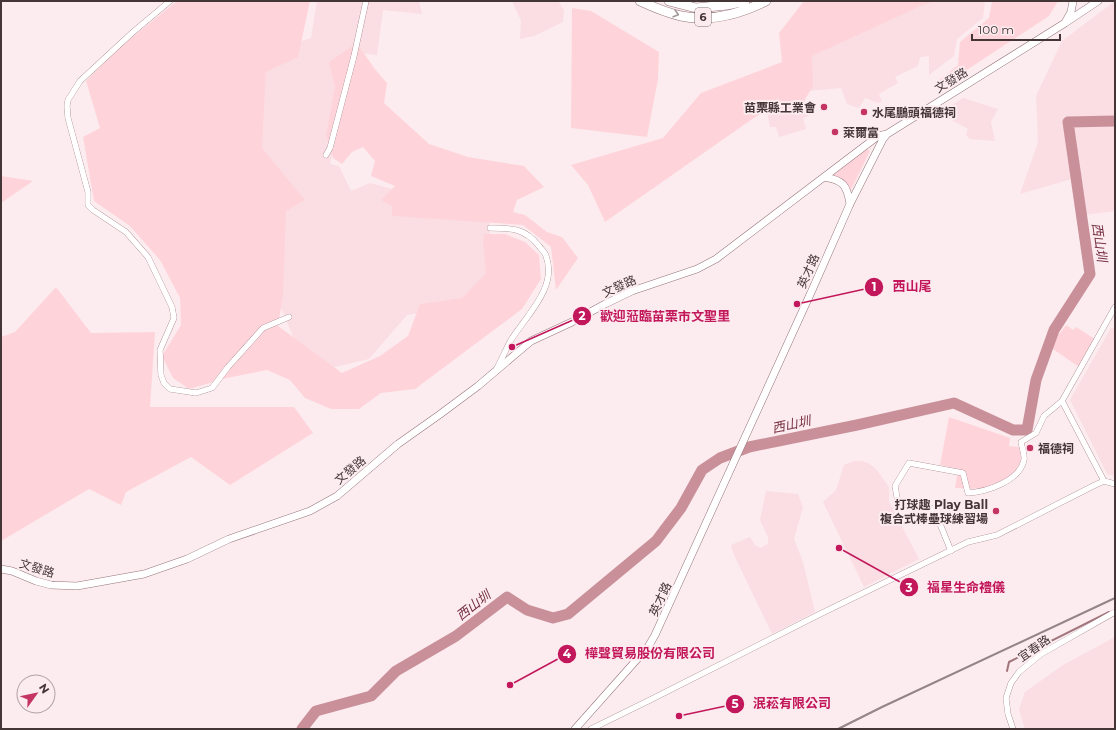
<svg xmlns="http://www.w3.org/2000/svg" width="1116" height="730" viewBox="0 0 1116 730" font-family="Montserrat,'Noto Sans TC',sans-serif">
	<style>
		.built { fill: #fadee3 }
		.green { fill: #fed4da }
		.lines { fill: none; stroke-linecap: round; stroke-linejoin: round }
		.stream { stroke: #a1757c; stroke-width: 2 }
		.river { stroke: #c9909a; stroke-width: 11 }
		.minor-casing { stroke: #95747a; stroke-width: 6 }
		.tertiary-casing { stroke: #95747a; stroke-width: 8 }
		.primary-casing { stroke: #95747a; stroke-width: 10 }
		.minor { stroke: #fff; stroke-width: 5.5 }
		.tertiary { stroke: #fff; stroke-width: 7 }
		.primary { stroke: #fff; stroke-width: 9 }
		.rail { stroke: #938486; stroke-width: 2 }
		.oneway { stroke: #a29a9b }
		.poi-dot { fill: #c43661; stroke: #fcecef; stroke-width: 1.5 }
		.labels { text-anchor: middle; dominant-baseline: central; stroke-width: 4; stroke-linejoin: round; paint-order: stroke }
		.shield { fill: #fcecef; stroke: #7b6c6e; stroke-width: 1 }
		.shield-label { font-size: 11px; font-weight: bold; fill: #443537 }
		.street-label { font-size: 12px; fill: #443537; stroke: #fcecef }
		.poi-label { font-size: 12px; font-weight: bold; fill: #443537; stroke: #fcecef; text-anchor: start }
		.water-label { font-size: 13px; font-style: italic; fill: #763041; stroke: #fcecef }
		.leader { fill: none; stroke: #c2185b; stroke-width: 1.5 }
		.callout-dot { fill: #c2185b; stroke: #fcecef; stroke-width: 1.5 }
		.mark-label { font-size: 12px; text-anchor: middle; font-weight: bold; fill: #fff }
		.callout-label { font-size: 13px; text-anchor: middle; font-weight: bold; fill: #c2185b; stroke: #fcecef; stroke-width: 4; stroke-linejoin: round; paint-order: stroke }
	</style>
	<rect width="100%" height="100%" fill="#fcecef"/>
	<!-- built -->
	<path class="built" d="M 317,1 L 419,1 L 422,14 L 383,10 L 377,55 L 346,51 L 342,106 L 330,164 L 339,166 L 351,191 L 370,183 L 489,215 L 492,279 L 459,306 L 407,315 L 369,359 L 330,368 L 298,348 L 279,303 L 252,147 L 258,55 L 311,38 Z
		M 512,1 L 558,1 L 564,10 L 563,22 L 534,36 L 520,39 L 521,21 Z
		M 910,1 L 985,1 L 983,18 L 957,39 L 954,56 L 929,75 L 929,56 L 920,57 L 918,66 L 895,77 L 898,83 L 879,94 L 882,101 L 878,103 L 865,98 L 859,108 L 847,104 L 841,88 L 808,91 L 808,55 Z
		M 1115,1 L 1115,211 L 1084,215 L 1079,179 L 1068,180 L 1020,194 L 1038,142 L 1036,96 L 1062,41 Z
		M 963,98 L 998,109 L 991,122 L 995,141 L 970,139 L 966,135 L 968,129 L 939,113 Z
		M 804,99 L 809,116 L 803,118 L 806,129 L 779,137 L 776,127 L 770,127 L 767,112 Z
		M 1111,328 L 1115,329 L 1115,476 L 1107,474 L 1070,400 Z
		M 854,461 L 861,461 L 868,463 L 876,469 L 889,487 L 889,502 L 919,559 L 864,587 L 823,502 L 836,490 L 844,465 Z
		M 766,491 L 798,494 L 803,507 L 794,539 L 803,562 L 815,612 L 772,634 L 734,555 L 731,545 L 750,537 L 755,545 L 760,548 L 768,544 L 768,537 L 760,520 Z
		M 1115,637 L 1115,729 L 1025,729 L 1019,710 L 1025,692 L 1063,665 Z"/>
	<!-- green -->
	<path class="green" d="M 177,1 L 310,1 L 298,57 L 266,72 L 262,148 L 305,200 L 286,211 L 283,295 L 278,326 L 342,373 L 380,356 L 408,336 L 420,304 L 462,298 L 486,273 L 483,243 L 484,234 L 505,234 L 525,242 L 539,255 L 541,279 L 522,309 L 415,389 L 381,393 L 359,409 L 331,409 L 305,398 L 290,380 L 267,370 L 227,378 L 189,389 L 173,378 L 162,356 L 181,325 L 180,298 L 160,260 L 130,226 L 94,201 L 83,137 L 100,128 L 86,81 L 121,46 Z
		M 804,1 L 935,1 L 923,5 L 812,56 L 813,86 L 804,101 L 771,107 L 748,122 L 605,222 L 588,185 L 571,165 L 663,138 L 701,93 L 782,62 L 779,33 Z
		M 992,1 L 1058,1 L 1049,16 L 944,85 L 938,86 L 937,84 L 940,79 L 958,65 L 960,42 L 989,18 Z
		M 572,8 L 591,11 L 659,52 L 658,79 L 647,137 L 571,128 Z
		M 357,43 L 374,68 L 387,83 L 384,103 L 429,144 L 468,157 L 524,166 L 544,187 L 517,200 L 513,212 L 525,215 L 547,232 L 562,237 L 578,258 L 556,290 L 551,247 L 523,225 L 392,216 L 392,206 L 381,200 L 395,186 L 371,176 L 375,161 L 363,147 L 352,152 L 342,164 L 333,158 L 326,135 L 335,87 L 329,62 Z
		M 867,149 L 870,151 L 850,192 C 847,182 842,178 832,176 L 832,174 Z
		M 1,176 L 33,181 L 1,203 Z
		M 56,287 L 91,333 L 155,332 L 150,407 L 294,407 L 313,433 L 230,485 L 191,457 L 126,492 L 121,505 L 89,489 L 1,541 L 1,337 L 15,332 Z
		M 1066,325 L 1073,330 L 1076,327 L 1095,339 L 1079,367 L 1050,347 L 1059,333 L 1060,333 Z
		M 949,417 L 1010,438 L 1009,446 L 1019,447 L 1022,462 L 1013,475 L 1001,483 L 981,489 L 955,488 L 958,469 L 940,465 Z"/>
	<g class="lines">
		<!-- stream -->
		<path class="stream" d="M 1007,671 L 1009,662 L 1109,612"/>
		<!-- river -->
		<path class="river" d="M 302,729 L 316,711 L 371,696 L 396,671 L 456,636 L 507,597 L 527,610 L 553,618 L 568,614 L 656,541 L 681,508 L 702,470 L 720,458 L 749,447 L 857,425 L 954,403 L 1013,430 L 1027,430 L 1036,380 L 1054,330 L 1090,274 L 1068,122 L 1115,121"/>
		<!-- minor casing -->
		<g class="minor-casing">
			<path id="minor" d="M 170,1 L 133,32 L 80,81 L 68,100 L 67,106 L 68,118 L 88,192 L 88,205 L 93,210 L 126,232 L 148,257 L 172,307 L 174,318 L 160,350 L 161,375 L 164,383 L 170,389 L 196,393 L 212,388 L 228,367 L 263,328 L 289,317
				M 326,155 L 330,148 L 354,56 L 366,1
				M 490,228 C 511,228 525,228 539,246 C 541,249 545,252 546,256 C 558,287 526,316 511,340 C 506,349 502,359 497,368
				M 1062,401 L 1104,481
				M 951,551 L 938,519 L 937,509 L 915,507 L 898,503 L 895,486 L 909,463 L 963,473 L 968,493 C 986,492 1020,481 1024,460 C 1025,455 1022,448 1021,442 L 1036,433 L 1044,416 L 1062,401 L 1115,307
				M 591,729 L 650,700 L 820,614 L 968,542 L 997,535 L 1095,485 L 1104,481 L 1115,484
				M 1013,729 L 1008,714 L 1006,698 L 1011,683 L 1019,672 L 1041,654 L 1115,612"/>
		</g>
		<!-- tertiary casing -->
		<g class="tertiary-casing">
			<path id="tertiary" d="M 1066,21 L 1071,12 L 1073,1
				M 824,177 C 843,180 847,185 850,204
				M 1,569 L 12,571 L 36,581 L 51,585 L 77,586 L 144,574 L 187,559 L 229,539 L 310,511 L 337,496 L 398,444 L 439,415 L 478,386 L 531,341 L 572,322 L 605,304 L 632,291 L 697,269 L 716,259 L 878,136 L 887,134 L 1065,23 L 1098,1
				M 575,729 L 648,647 L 655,635 L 813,288 L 850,204 L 883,139 L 887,134"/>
		</g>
		<!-- primary casing -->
		<g class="primary-casing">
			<path id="primary" d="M 640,1 C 653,7 667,13 681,16 C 710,22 740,14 766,1
				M 669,1 L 696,8 L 727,5 L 745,1"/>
		</g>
		<!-- minor -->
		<use href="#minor" class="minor"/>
		<!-- tertiary -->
		<use href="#tertiary" class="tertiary"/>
		<!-- primary -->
		<use href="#primary" class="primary"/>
		<!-- rail -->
		<path class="rail" d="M 838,729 L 882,707 L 1115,598"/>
	</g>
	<!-- one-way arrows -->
	<defs><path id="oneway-chevron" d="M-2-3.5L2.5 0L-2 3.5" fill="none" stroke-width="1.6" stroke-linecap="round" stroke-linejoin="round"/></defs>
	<use class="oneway" href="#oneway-chevron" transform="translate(676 14) rotate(16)"/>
	<!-- markers -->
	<g class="poi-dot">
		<circle cx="824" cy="107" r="4"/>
		<circle cx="864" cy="112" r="4"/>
		<circle cx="835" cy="132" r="4"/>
		<circle cx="1030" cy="448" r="4"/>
		<circle cx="996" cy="511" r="4"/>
	</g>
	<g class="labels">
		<!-- shield labels -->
		<rect class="shield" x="695" y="8" width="16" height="18" rx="3"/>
		<g class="shield-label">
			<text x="703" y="17">6</text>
		</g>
		<!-- street labels -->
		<g class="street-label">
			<text transform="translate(951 80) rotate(-32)">文發路</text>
			<text transform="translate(808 271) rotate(-66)">英才路</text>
			<text transform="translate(619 286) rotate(-24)">文發路</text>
			<text transform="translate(350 470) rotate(-40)">文發路</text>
			<text transform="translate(37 568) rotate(17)">文發路</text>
			<text transform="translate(660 599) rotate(-65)">英才路</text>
			<text transform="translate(1034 648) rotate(-35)">宜春路</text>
		</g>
		<!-- poi labels -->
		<g class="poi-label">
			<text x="816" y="107" text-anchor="end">苗栗縣工業會</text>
			<text x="872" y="112">水尾鵬頭福德祠</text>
			<text x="843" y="132">萊爾富</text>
			<text x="1038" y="448">福德祠</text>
			<text x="988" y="504" text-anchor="end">打球趣 Play Ball<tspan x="988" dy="14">複合式棒壘球練習場</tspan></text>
		</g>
		<!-- water labels -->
		<g class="water-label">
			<text transform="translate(1100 242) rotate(82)">西山圳</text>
			<text transform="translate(791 424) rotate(-12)">西山圳</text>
			<text transform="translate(473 605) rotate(-38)">西山圳</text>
		</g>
	</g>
	<!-- callouts -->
	<path class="leader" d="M797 304L874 287M512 347L582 316M839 548L909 587M510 685L567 654M679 716L735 704"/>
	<g class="callout-dot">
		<circle cx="797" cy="304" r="4"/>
		<circle cx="512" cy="347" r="4"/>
		<circle cx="839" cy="548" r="4"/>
		<circle cx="510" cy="685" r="4"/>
		<circle cx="679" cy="716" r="4"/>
		<circle cx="874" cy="287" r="10"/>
		<circle cx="582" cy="316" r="10"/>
		<circle cx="909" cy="587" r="10"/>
		<circle cx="567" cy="654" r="10"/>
		<circle cx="735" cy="704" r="10"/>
	</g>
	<g class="mark-label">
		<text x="874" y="291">1</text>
		<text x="582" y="320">2</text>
		<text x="909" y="592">3</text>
		<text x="567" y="658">4</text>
		<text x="735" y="708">5</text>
	</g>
	<g class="callout-label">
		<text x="912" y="291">西山尾</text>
		<text x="665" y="321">歡迎蒞臨苗栗市文聖里</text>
		<text x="966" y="592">福星生命禮儀</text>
		<text x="650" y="658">樺聲貿易股份有限公司</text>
		<text x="792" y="708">泯菘有限公司</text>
	</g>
	<!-- border -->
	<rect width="1116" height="730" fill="none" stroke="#443537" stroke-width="4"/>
	<!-- north arrow -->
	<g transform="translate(36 694) rotate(57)"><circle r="19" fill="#fcecef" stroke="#b2a3a5"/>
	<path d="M0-3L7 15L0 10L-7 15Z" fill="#c43661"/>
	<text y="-6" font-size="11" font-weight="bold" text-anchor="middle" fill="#443537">N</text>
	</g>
	<!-- scale -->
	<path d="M972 34v6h88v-6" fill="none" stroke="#443537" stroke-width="2"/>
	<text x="978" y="34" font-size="12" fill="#443537" stroke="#fcecef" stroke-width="3" paint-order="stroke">100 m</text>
</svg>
